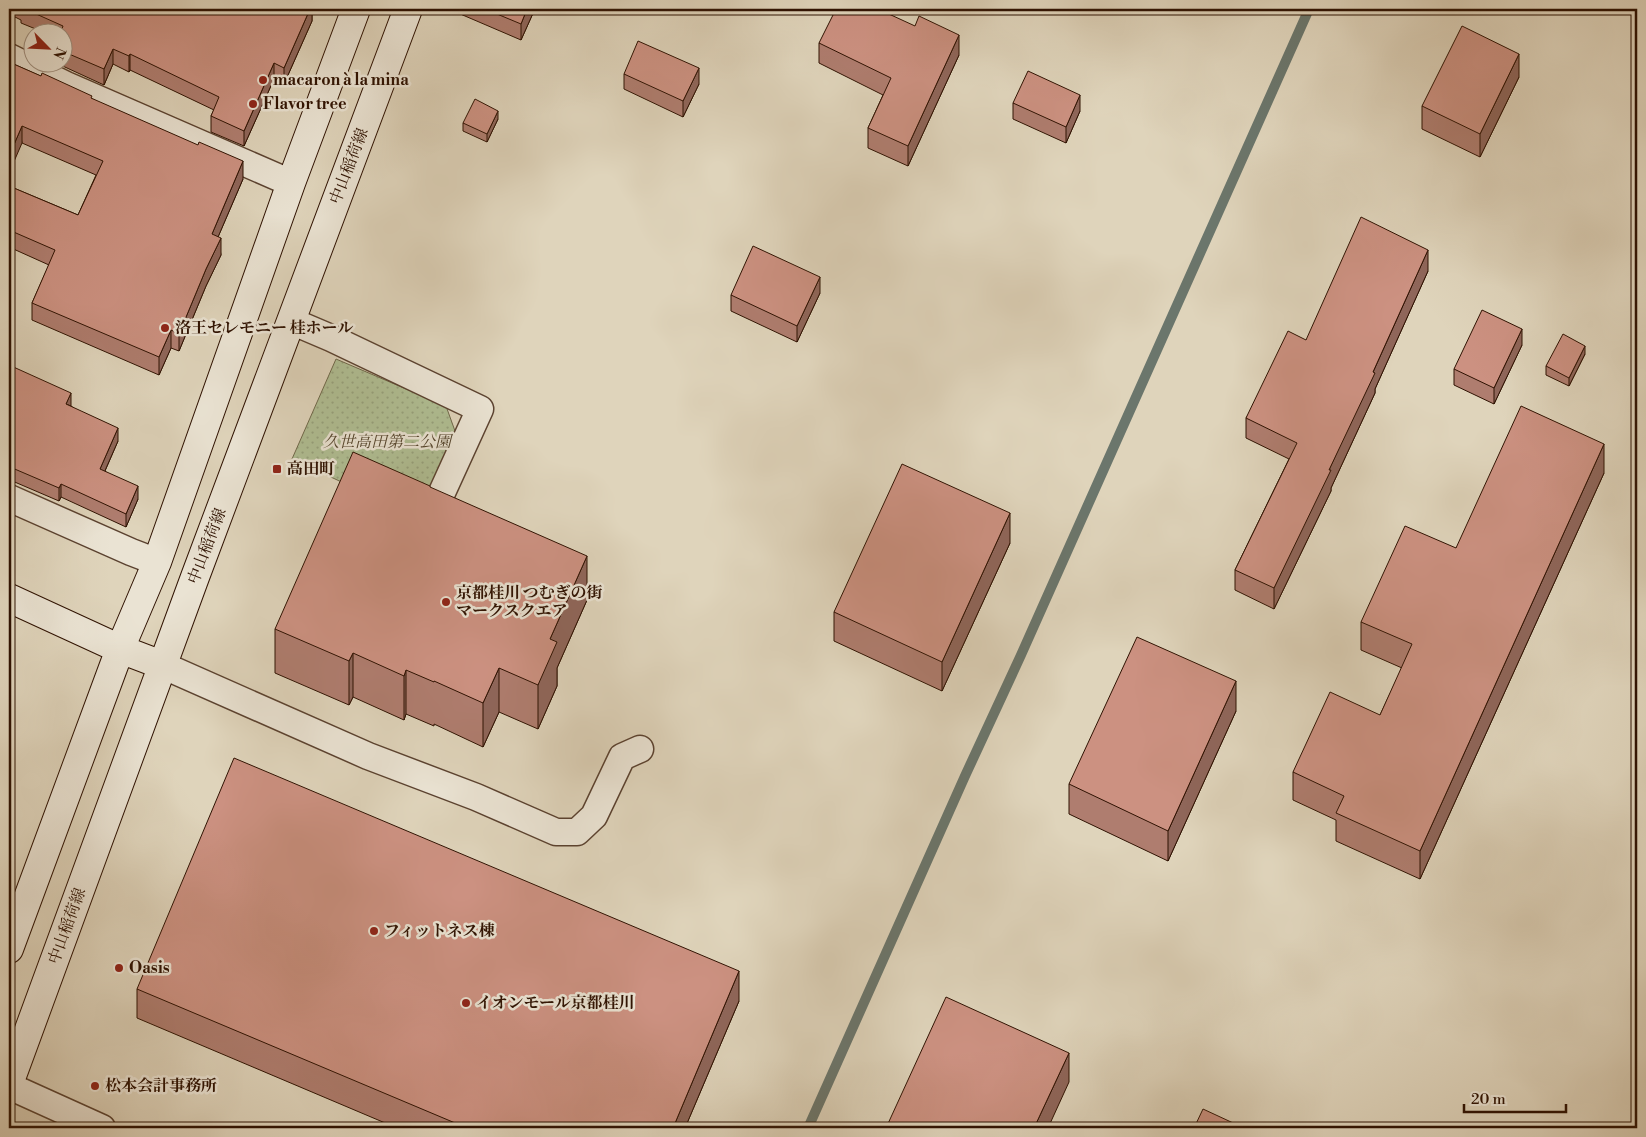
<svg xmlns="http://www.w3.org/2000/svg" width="1646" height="1137" viewBox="0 0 1646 1137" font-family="'Libre Bodoni','Noto Serif JP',serif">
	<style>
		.grass { fill: url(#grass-dots); stroke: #6f684a }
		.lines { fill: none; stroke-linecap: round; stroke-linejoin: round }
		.stream { stroke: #6b766c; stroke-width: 10 }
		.street-casing { stroke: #5b4230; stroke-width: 29 }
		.secondary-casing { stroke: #2f1202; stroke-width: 30 }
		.street { stroke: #eae3d3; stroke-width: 26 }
		.secondary { stroke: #eae3d3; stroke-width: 28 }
		.wall { fill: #af7d6f; stroke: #2f1202 }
		.shaded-wall { fill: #8f665a; stroke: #2f1202 }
		.building { fill: #cc9181; stroke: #2f1202 }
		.poi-dot { fill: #8f2418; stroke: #eae3d3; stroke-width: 2 }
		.labels { text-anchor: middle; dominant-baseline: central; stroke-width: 5; stroke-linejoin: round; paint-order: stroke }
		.poi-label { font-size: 16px; font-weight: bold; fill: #2f1202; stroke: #eae3d3; text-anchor: start }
		.street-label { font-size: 16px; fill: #2f1202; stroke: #eae3d3 }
		.park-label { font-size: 16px; font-style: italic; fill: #55452d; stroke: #eae3d3 }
	</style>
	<defs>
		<pattern id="grass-dots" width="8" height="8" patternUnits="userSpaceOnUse" patternTransform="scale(1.25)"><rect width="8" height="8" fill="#afbd92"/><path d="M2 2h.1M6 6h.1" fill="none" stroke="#97a17c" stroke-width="1.8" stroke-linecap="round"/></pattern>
	</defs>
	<rect width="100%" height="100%" fill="#dfd4bb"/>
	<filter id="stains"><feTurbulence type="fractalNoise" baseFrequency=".004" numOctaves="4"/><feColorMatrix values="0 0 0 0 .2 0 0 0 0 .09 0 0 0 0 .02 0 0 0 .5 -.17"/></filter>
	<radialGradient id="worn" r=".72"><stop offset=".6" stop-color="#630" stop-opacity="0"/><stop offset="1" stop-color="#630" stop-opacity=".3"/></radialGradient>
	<!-- grass -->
	<path class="grass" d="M 336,359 L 446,406 L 455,431 L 417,517 L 292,459 Z"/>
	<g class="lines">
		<!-- stream -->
		<path class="stream" d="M 808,1128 L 965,776 L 1021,655 L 1309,9"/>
		<!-- street casing -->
		<g class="street-casing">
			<path id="street" d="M 9,57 L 66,85 L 291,183
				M 291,321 L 331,338 L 480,409 L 434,510
				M 9,498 L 131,552 L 157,562
				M 162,665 L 368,756 L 476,797 L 556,832 L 577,832 L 594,816 L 622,757 L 640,749
				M 9,1086 L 102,1128"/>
		</g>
		<!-- secondary casing -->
		<g class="secondary-casing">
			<path id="secondary" d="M 9,598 L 120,649 L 162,665
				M 9,949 L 120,649 L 157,562 L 291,183 L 356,9
				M 9,1084 L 195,577 L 408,9"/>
		</g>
		<!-- street -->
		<use href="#street" class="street"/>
		<!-- secondary -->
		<use href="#secondary" class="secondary"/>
	</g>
	<!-- wall -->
	<path class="wall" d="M 9,9 L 312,9 L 312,21 L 284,84 L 274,79 L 244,146 L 211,132 L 211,116 L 214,110 L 130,70 L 129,72 L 113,64 L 104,85 L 54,62 L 62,62 L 62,32 L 43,32 L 21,23 L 21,20 L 9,14 Z
		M 458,9 L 534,9 L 534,11 L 521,40 L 458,13 Z
		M 819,43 L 959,55 L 908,166 L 868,148 L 868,128 L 883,95 L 819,63 Z
		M 9,62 L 92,99 L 243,179 L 218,237 L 221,255 L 206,286 L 179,351 L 171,348 L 159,375 L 32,320 L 32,303 L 49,265 L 9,247 L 9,186 L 78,215 L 96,175 L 22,143 Z
		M 624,74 L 699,84 L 683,117 L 624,89 Z
		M 1519,77 L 1480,157 L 1422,129 L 1422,106 Z
		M 1013,103 L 1080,111 L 1066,143 L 1013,119 Z
		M 498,119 L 487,142 L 463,131 L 463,123 Z
		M 1428,271 L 1375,389 L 1375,393 L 1331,488 L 1331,491 L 1274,609 L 1235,590 L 1235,570 L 1289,459 L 1246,438 L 1246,418 L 1306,340 Z
		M 820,293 L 797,342 L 731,311 L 731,295 Z
		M 1522,345 L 1494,404 L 1454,385 L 1454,369 Z
		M 1585,354 L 1569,386 L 1546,375 L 1546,366 Z
		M 9,365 L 71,406 L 118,441 L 105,471 L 138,499 L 126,527 L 61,497 L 59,501 L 10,480 L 10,476 L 9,476 Z
		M 1604,473 L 1420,879 L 1336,841 L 1336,820 L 1293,800 L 1293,772 L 1380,715 L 1402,668 L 1361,650 L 1361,622 L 1456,548 Z
		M 430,488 L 587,600 L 557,668 L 557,686 L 538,729 L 499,712 L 483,747 L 434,724 L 434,726 L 406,714 L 404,720 L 353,697 L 349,705 L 275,673 L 275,629 Z
		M 1010,543 L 942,691 L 834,641 L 834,612 Z
		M 1236,711 L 1168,861 L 1069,814 L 1069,784 Z
		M 137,989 L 739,1001 L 685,1128 L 397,1128 L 137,1018 Z"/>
	<!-- shaded-wall -->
	<path class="shaded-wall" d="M 310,9 L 312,9 L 312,21 L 284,84 L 284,68 Z
		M 527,9 L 534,9 L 534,11 L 521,40 L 521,24 Z
		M 959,35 L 959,55 L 908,166 L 908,146 Z
		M 113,49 L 113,64 L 104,85 L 104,69 Z
		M 130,54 L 130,70 L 129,72 L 129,56 Z
		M 1519,54 L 1519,77 L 1480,157 L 1480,134 Z
		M 274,63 L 274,79 L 244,146 L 244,131 Z
		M 699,68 L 699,84 L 683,117 L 683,101 Z
		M 1080,95 L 1080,111 L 1066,143 L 1066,127 Z
		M 498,111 L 498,119 L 487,142 L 487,134 Z
		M 22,126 L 22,143 L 9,173 L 9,156 Z
		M 243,161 L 243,179 L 212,251 L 212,234 Z
		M 221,238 L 221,255 L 206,286 L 179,351 L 179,334 L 206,269 Z
		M 1428,250 L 1428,271 L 1375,389 L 1375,393 L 1331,488 L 1331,491 L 1274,609 L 1274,588 L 1329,470 Z
		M 820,277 L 820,293 L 797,342 L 797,326 Z
		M 1522,329 L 1522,345 L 1494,404 L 1494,388 Z
		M 171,330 L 171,348 L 159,375 L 159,357 Z
		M 1585,346 L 1585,354 L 1569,386 L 1569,378 Z
		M 71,393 L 71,406 L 66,404 Z
		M 118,428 L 118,441 L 100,482 L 100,469 Z
		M 1604,444 L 1604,473 L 1420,879 L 1420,851 Z
		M 61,484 L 61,497 L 59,501 L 59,488 Z
		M 138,486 L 138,499 L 126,527 L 126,514 Z
		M 1010,513 L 1010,543 L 942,691 L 942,662 Z
		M 587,556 L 587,600 L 557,668 L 557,686 L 538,729 L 538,685 L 550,639 Z
		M 353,653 L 353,697 L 349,705 L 349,661 Z
		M 499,668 L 499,712 L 483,747 L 483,703 Z
		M 406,670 L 406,714 L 404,720 L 404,676 Z
		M 1236,681 L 1236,711 L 1168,861 L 1168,831 Z
		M 739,971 L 739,1001 L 685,1128 L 673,1128 Z
		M 1069,1053 L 1069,1082 L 1048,1128 L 1034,1128 Z"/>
	<!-- building -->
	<path class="building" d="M 25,9 L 310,9 L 284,68 L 274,63 L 244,131 L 211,116 L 219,97 L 130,54 L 129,56 L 113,49 L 104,69 L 62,51 L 62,32 L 61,32 L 63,26 Z
		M 485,9 L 527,9 L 521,24 Z
		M 836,9 L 878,9 L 915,26 L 919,16 L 959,35 L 908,146 L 868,128 L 891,78 L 819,43 Z
		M 1462,26 L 1519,54 L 1480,134 L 1422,106 Z
		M 638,41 L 699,68 L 683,101 L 624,74 Z
		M 9,62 L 41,76 L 42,73 L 92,96 L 91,98 L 198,145 L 199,142 L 243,161 L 212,234 L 221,238 L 206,269 L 179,334 L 171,330 L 159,357 L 32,303 L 55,250 L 9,230 L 9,186 L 78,215 L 103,161 L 22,126 L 9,156 Z
		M 1028,71 L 1080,95 L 1066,127 L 1013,103 Z
		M 475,99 L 498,111 L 487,134 L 463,123 Z
		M 1361,217 L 1428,250 L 1373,372 L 1375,373 L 1329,470 L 1331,470 L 1274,588 L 1235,570 L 1297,443 L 1246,418 L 1288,331 L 1306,340 Z
		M 753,246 L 820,277 L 797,326 L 731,295 Z
		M 1482,310 L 1522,329 L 1494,388 L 1454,369 Z
		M 1563,334 L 1585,346 L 1569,378 L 1546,366 Z
		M 9,365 L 71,393 L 66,404 L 118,428 L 100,469 L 138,486 L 126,514 L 61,484 L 59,488 L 10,467 L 11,464 L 9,463 Z
		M 1521,406 L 1604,444 L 1420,851 L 1336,813 L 1344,796 L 1293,772 L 1330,692 L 1380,715 L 1412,644 L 1361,622 L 1405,526 L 1456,548 Z
		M 353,452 L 430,486 L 430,487 L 587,556 L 550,639 L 557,642 L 538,685 L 499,668 L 483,703 L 434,681 L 434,682 L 406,670 L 404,676 L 353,653 L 349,661 L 275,629 Z
		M 902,464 L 1010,513 L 942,662 L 834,612 Z
		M 1137,637 L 1236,681 L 1168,831 L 1069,784 Z
		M 234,758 L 739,971 L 673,1128 L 467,1128 L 137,989 Z
		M 946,997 L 1069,1053 L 1034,1128 L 886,1128 Z
		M 1203,1109 L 1244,1128 L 1194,1128 Z"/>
	<!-- markers -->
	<g class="poi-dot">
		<circle cx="263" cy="80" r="5"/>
		<circle cx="253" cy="104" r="5"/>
		<circle cx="165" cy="328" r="5"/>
		<rect x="272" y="464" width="10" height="10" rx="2.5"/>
		<circle cx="446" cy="602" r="5"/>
		<circle cx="374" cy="931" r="5"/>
		<circle cx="119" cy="968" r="5"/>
		<circle cx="466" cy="1003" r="5"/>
		<circle cx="95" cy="1086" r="5"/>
	</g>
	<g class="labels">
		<!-- poi labels -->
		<g class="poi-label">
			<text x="273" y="80">macaron à la mina</text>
			<text x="263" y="104">Flavor tree</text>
			<text x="175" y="328">洛王セレモニー 桂ホール</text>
			<text x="287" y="469">高田町</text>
			<text x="456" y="593">京都桂川 つむぎの街<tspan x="456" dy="18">マークスクエア</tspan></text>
			<text x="384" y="931">フィットネス棟</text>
			<text x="129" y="968">Oasis</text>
			<text x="476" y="1003">イオンモール京都桂川</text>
			<text x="105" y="1086">松本会計事務所</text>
		</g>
		<!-- street labels -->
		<g class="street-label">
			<text transform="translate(349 166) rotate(-69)">中山稲荷線</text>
			<text transform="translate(207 546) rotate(-69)">中山稲荷線</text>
			<text transform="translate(67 926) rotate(-70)">中山稲荷線</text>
		</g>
		<!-- park labels -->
		<g class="park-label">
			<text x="387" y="442">久世高田第二公園</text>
		</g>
	</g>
	<!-- margin -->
	<rect width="1646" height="1137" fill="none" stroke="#dfd4bb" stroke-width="30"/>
	<rect x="10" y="10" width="1626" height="1117" fill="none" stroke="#2f1202" stroke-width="2.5"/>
	<rect x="15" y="15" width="1616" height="1107" fill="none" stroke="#2f1202"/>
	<!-- north arrow -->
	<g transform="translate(48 48) rotate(114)"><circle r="24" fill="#eae3d3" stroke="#9f8f7f"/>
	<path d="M0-4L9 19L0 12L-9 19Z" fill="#8f2418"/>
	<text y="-8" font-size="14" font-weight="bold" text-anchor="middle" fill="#2f1202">N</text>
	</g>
	<!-- scale -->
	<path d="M1464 1104v8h102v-8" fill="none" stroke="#2f1202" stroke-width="2.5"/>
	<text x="1471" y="1104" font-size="15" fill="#2f1202" stroke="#eae3d3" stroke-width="4" paint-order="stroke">20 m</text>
	<rect width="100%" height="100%" filter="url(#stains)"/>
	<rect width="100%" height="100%" fill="url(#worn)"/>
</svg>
